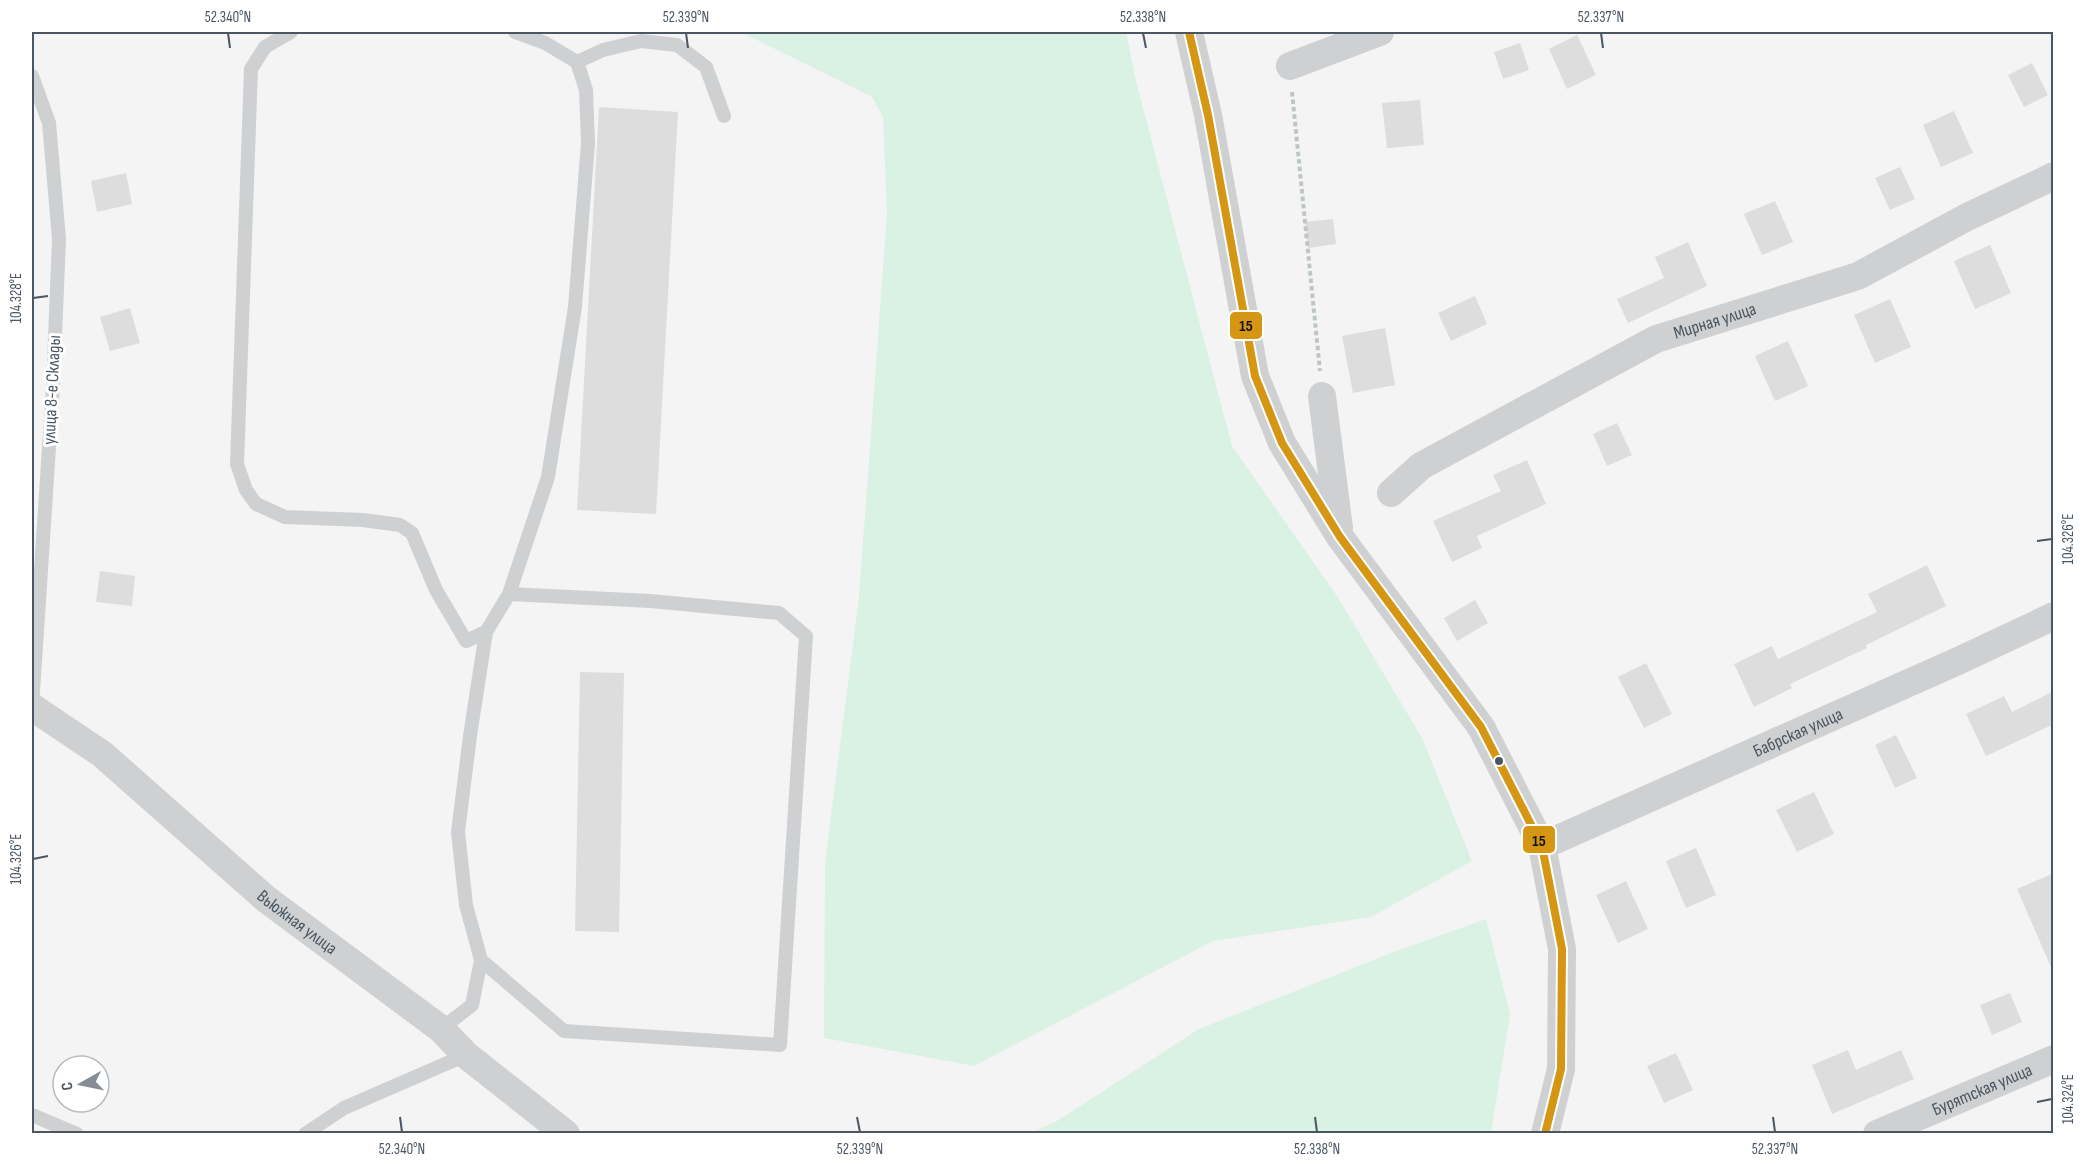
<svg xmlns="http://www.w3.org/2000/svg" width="2085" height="1165" viewBox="0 0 2085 1165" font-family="'Sofia Sans Condensed',sans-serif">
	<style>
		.green { fill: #d9f2e3 }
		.building { fill: #ddddde }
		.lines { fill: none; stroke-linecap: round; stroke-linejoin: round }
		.path { stroke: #bcc7c4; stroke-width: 4; stroke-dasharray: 4.5 3; stroke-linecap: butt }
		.service { stroke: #ced0d2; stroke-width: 14 }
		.minor { stroke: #ced0d2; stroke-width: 28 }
		.bus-1-casing { stroke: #fff; stroke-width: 12 }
		.bus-1 { stroke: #d49613; stroke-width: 8 }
		.ticks { fill: none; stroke: #4a5661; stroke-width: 2 }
		.bus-dot { fill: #4a5661; stroke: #fff; stroke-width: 2 }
		.labels { text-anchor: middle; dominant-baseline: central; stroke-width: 6; stroke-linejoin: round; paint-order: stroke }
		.street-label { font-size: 18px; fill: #4a5661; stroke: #fff }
		.line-badge { stroke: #fff; stroke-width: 2 }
		.pale-badge-label { font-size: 16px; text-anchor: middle; font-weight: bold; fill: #111 }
		.neatline { fill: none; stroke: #4a5661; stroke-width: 2 }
		.ticks-label { font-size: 15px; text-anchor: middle; fill: #4a5661 }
	</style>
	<rect width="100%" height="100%" fill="#f4f4f4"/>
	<!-- green -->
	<path class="green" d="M 741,32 L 1126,32 L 1136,81 L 1232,446 L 1337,596 L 1422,738 L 1472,861 L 1371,917 L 1213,941 L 974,1066 L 824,1038 L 825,863 L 859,597 L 887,214 L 883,117 L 872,97 Z
		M 1486,919 L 1510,1014 L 1491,1133 L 1031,1133 L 1057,1121 L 1199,1029 L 1391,953 Z"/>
	<!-- building -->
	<path class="building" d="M 1577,35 L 1596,75 L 1567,89 L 1549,49 Z
		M 1520,43 L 1529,70 L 1503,79 L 1494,52 Z
		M 2032,63 L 2048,95 L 2024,107 L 2008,75 Z
		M 1420,100 L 1424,145 L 1387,148 L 1382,103 Z
		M 599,107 L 678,112 L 656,514 L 577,510 Z
		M 1954,111 L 1973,153 L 1941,167 L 1923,125 Z
		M 1900,167 L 1915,199 L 1890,210 L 1875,178 Z
		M 126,173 L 132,204 L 97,212 L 91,181 Z
		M 1775,201 L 1793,242 L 1762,255 L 1744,214 Z
		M 1333,219 L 1336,244 L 1308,248 L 1305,222 Z
		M 1688,242 L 1707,286 L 1628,323 L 1617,299 L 1664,278 L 1655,257 Z
		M 1990,245 L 2011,293 L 1975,309 L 1954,261 Z
		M 1475,296 L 1487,324 L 1451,341 L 1438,313 Z
		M 1890,299 L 1911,347 L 1875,363 L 1854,315 Z
		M 130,308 L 140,343 L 110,351 L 100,317 Z
		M 1385,328 L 1395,385 L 1353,393 L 1342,336 Z
		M 1788,341 L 1808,386 L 1775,401 L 1755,356 Z
		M 1617,423 L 1632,455 L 1607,466 L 1593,434 Z
		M 1527,460 L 1546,504 L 1477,536 L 1482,548 L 1452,562 L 1433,521 L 1501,491 L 1493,475 Z
		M 1927,565 L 1946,606 L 1866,645 L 1867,648 L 1790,684 L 1792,688 L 1754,707 L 1734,664 L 1772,646 L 1778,659 L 1877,612 L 1868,594 Z
		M 100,571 L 135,576 L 132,606 L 96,602 Z
		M 1475,600 L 1488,623 L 1457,641 L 1444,618 Z
		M 1646,663 L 1672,714 L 1644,728 L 1618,677 Z
		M 580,672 L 624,673 L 619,932 L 575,931 Z
		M 2054,691 L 2054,724 L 1986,756 L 1966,714 L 2004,696 L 2012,712 Z
		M 1896,735 L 1917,778 L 1895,788 L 1875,745 Z
		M 1814,792 L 1834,834 L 1797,852 L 1776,810 Z
		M 1696,848 L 1716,895 L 1686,908 L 1666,861 Z
		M 2054,873 L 2054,974 L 2017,889 Z
		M 1626,881 L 1648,929 L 1618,943 L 1596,895 Z
		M 2010,993 L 2022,1022 L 1992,1035 L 1980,1005 Z
		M 1848,1050 L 1856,1070 L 1901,1050 L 1914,1079 L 1832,1114 L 1812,1065 Z
		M 1676,1053 L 1693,1090 L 1664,1103 L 1647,1066 Z"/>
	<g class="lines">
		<!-- path -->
		<path class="path" d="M 1292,92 L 1320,371"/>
		<!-- service -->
		<path class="service" d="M 291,32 L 265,47 L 251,69 L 237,464 L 246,490 L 256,504 L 285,517 L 363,520 L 400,525 L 412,533 L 436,590 L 466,641 L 486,632
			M 577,62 L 603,50 L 641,41 L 677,45 L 706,67 L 724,116
			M 32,76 L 49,123 L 59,239 L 53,387 L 32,707
			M 481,960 L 466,905 L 458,832 L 470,736 L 486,632 L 509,594 L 548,477 L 575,307 L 588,143 L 586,90 L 577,62 L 545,43 L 515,32
			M 441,1029 L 472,1005 L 481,960 L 564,1031 L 780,1045 L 806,636 L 779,613 L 650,601 L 509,594
			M 32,1115 L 77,1134
			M 305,1134 L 344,1108 L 466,1055"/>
		<!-- minor -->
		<g class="minor">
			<path d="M 1189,32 L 1208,115 L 1255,376 L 1282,443 L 1340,537 L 1481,727 L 1542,846 L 1562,949 L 1561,1069 L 1545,1134"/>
			<path d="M 1290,66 L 1380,32"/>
			<path d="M 1322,396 L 1339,528"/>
			<path id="s1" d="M 1391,493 L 1421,466 L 1656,339 L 1858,276 L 1967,217 L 2054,176"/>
			<path id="s2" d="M 32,707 L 102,754 L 266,899 L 441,1029 L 466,1055 L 566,1134"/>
			<path id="s3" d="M 1542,846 L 1958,661 L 2054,616"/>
			<path id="s4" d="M 1877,1134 L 2054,1059"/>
		</g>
		<!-- bus-1 casing -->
		<g class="bus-1-casing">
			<path id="bus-1" d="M 1189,32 L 1208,115 L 1255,376 L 1282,443 L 1340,537 L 1481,727 L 1542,846 L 1562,949 L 1561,1069 L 1545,1134"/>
		</g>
		<!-- bus-1 -->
		<use href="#bus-1" class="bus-1"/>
	</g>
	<!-- ticks -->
	<path class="ticks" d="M 228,33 L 230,48M 686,33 L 688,48M 1143,33 L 1146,48M 1601,33 L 1603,48M 33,298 L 48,296M 2037,541 L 2052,539M 33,859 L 48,856M 2037,1102 L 2052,1099M 400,1117 L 402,1132M 857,1117 L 860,1132M 1315,1117 L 1317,1132M 1773,1117 L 1775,1132"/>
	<!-- markers -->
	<circle class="bus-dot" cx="1499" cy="761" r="5"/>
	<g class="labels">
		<!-- street labels -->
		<g class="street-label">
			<text stroke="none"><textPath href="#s1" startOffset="369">Мирная улица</textPath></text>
			<text transform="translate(52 390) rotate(-87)">улица 8-е Склады</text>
			<text stroke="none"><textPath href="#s3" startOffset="280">Бабрская улица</textPath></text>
			<text stroke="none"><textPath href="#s2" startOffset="342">Вьюжная улица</textPath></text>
			<text stroke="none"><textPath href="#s4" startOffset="114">Бурятская улица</textPath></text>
		</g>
	</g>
	<g class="line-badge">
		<rect x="1229" y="311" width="34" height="29" rx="6" fill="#d49613"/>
		<rect x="1522" y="825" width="34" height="29" rx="6" fill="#d49613"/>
	</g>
	<g class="pale-badge-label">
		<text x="1246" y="331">15</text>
		<text x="1539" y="846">15</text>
	</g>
	<!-- border -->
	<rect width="2085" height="1165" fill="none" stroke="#ffffff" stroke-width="66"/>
	<!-- north arrow -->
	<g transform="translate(81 1084) rotate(261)"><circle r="28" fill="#ffffff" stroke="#b7bbc0" stroke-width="1.5"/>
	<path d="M0-4.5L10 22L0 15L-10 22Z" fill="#868d94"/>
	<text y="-9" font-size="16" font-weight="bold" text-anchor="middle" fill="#4a5661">С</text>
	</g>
	<rect x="33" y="33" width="2019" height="1099" class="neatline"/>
	<g class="ticks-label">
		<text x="228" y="22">52.340°N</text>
		<text x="686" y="22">52.339°N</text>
		<text x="1143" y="22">52.338°N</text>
		<text x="1601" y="22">52.337°N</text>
		<text transform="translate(16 298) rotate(-90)" y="5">104.328°E</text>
		<text transform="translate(2068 539) rotate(-90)" y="5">104.326°E</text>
		<text transform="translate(16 859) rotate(-90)" y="5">104.326°E</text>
		<text transform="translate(2068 1099) rotate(-90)" y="5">104.324°E</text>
		<text x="402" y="1154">52.340°N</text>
		<text x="860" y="1154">52.339°N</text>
		<text x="1317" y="1154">52.338°N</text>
		<text x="1775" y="1154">52.337°N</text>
	</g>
</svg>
